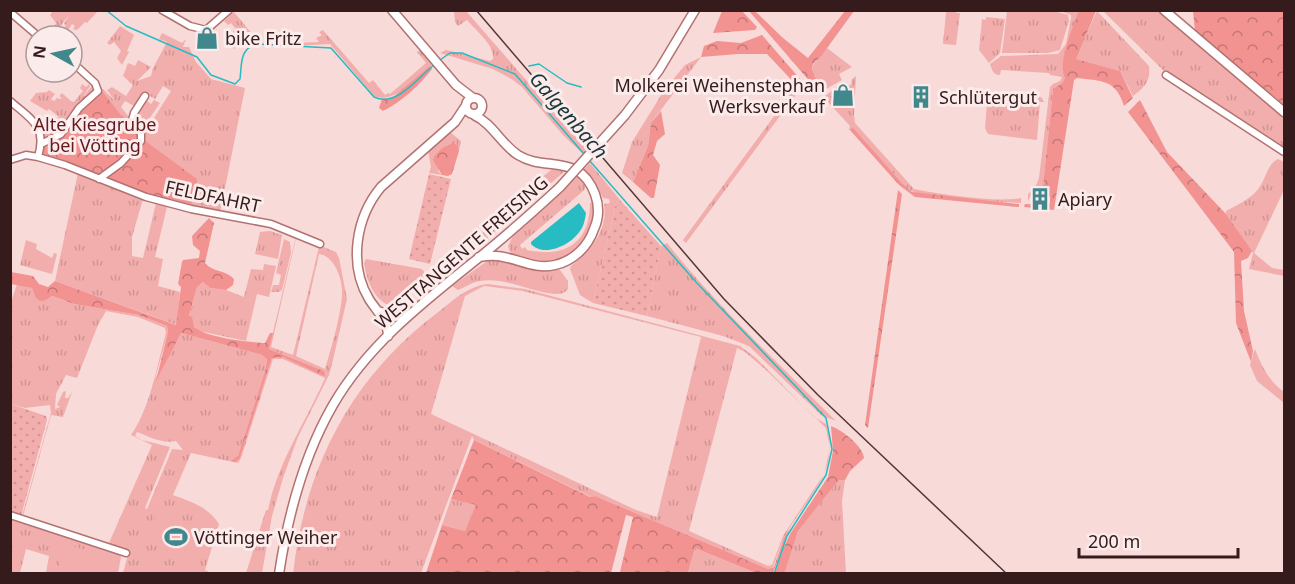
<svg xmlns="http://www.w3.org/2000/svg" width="1295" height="584" viewBox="0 0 1295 584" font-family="'Noto Sans',sans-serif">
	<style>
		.grass { fill: url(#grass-tufts); fill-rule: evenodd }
		.forest { fill: url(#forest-crowns) }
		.garden { fill: url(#garden-dots) }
		.pitch { fill: #f2aeac }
		.water { fill: #27bbc3 }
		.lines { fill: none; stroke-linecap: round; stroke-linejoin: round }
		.stream { stroke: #27bbc3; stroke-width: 1.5 }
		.street-casing { stroke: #b27271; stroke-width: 9 }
		.secondary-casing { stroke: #b27271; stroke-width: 11 }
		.street { stroke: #fff; stroke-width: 6 }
		.secondary { stroke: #fff; stroke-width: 8 }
		.rail { stroke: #513736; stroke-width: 1.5 }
		.secondary-bridge-casing { stroke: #b27271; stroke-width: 11; stroke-linecap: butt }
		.secondary-bridge { stroke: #fff; stroke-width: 8 }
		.labels { text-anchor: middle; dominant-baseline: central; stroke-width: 6; stroke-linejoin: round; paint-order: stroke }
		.poi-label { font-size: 18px; fill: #351b1b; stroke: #fbebeb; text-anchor: start }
		.park-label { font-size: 18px; fill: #63191f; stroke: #fbebeb }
		.street-label { font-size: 18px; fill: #351b1b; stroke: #fbebeb }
		.water-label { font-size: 20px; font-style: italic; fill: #193638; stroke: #fbebeb }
	</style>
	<defs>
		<pattern id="grass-tufts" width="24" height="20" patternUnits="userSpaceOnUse" patternTransform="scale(1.5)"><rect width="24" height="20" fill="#f2aeac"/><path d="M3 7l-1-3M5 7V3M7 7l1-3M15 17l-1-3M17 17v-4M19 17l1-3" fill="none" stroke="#d09593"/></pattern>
		<pattern id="forest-crowns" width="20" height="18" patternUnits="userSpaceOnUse" patternTransform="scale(1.5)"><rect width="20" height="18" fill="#f29291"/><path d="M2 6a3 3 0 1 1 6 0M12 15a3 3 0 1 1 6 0" fill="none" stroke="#c57676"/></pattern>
		<pattern id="garden-dots" width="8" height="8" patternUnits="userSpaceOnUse" patternTransform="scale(1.5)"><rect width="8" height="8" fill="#f2aeac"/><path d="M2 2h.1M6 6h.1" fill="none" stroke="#d09593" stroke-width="1.8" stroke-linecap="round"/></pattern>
	</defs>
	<rect width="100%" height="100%" fill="#f8dad9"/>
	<!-- grass -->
	<path class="grass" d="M 53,11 L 98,11 L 87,23 L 85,22 L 77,30 L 73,29 L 75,26 L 72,24 L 68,30 L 64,28 L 66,25 L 64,24 L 69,15 L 53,36 L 44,35 L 48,29 L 51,31 L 56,23 L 50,15 Z
		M 454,11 L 466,11 L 587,150 L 583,154 L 563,135 L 522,87 L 513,80 L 493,69 L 440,53 L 446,50 L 490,61 L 493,59 C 495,45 476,31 467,20 L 458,26 L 455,22 Z
		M 956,11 L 956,13 L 960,13 L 956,45 L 943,44 L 946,12 Z
		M 1007,11 L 1054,11 L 1068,15 L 1069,21 L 1060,50 L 1048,53 L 1002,53 Z
		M 1060,11 L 1079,11 L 1065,55 L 1065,78 L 1062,83 L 1053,89 L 1042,196 L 1031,195 L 1028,201 L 1028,194 L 1035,188 L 1039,178 L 1050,87 L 1053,84 L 1060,81 L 1062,77 L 1050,75 L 1049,73 L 1001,70 L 1000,75 C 993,75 992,70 990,64 L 1001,56 L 1058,54 L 1066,44 L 1071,18 L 1071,15 Z
		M 1097,11 L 1149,66 C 1151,81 1144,88 1133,96 L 1120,71 L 1075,59 Z
		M 1103,11 L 1158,11 L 1284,117 L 1284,149 L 1165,72 Z
		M 234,12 L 253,35 L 234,49 L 225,36 L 226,34 L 228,36 L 236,29 L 231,23 L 228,25 L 224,21 Z
		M 986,17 L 1005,19 L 1000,53 L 989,63 L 979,50 L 982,19 L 986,20 Z
		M 120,26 L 134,35 L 127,51 L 129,52 L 122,65 L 117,58 L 121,51 L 114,42 L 110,45 L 107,43 Z
		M 323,30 L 369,83 L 373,80 L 385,95 L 388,93 L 390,94 L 426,63 L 417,52 L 421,50 L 432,65 C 417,77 395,105 374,96 L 330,44 L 295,46 L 293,43 L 319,42 L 316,38 L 322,35 L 319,32 Z
		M 162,33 L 182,43 L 186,39 L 183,47 L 189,47 L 196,62 L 211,79 L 245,88 L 220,213 L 190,208 L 43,157 L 43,132 L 45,130 L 42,130 L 39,124 L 41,122 L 47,126 L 52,120 L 54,121 L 59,117 L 49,109 L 47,111 L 30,101 L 36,93 L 47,92 L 49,90 L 55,94 L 51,99 L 54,101 L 57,98 L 60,99 L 62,98 L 59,96 L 62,93 L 71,101 L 74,102 L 83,91 L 80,88 L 82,84 L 86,87 L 89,84 L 90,86 L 82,98 L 92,86 L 94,88 L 94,93 L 103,89 L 116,102 L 107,90 L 112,87 L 126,96 L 133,85 L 123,76 L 128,63 L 135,66 L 138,60 L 151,67 L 137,81 L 151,76 L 153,68 L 167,42 L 159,39 ZM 163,86 L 171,91 L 144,134 L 141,131 L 160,103 L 154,100 L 151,104 L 146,100 L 134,115 L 133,122 L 121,107 L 125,101 L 136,107 L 145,93 L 155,99 Z
		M 827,48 L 852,67 L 839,74 L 842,80 L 821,92 L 818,91 L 823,88 C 805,65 812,68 827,48 Z
		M 701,57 L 651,123 L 648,146 L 633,182 L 622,173 L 632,142 L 665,89 L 685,65 Z
		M 856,76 L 854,115 L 855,123 L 914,189 C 938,194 999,203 1021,198 L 1021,203 L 981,201 L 915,193 L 907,188 L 851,128 L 849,129 L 850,126 L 827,101 L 824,100 L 825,96 L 838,86 L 839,89 L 833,98 L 838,103 L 848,98 L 848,86 L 851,85 L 852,79 Z
		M 797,85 L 800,89 L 686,243 L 683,240 Z
		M 988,90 L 994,92 L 994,99 L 1038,100 L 1038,96 L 1042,98 L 1044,102 L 1040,102 L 1037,140 L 988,134 L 985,128 Z
		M 450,132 L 461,141 L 459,151 L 458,145 L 453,143 L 447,145 L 438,171 L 442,175 L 429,173 L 431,167 L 428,151 Z
		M 1278,159 L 1284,162 L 1284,190 L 1254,253 L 1272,268 L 1284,270 L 1284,276 L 1249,269 L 1253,253 L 1226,214 L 1226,211 C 1237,205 1251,199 1259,188 C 1266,179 1267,164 1278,159 Z
		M 590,163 L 620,200 L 616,203 L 593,303 L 580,295 L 570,269 L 571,266 C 591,250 608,231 604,204 L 610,203 L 609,199 L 603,198 L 595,181 L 584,169 Z
		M 554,168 L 565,171 L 465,258 L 443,273 L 443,267 L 446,263 L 478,237 L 537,181 Z
		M 78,173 L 143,199 L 132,237 L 132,256 L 143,258 L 156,203 L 167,207 L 155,257 L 163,259 L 158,286 L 180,292 L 177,325 L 55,281 Z
		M 578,176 L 585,183 L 585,189 L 582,192 L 520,245 L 522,249 L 525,247 L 527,250 C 564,258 590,244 590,203 L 594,201 C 595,215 594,230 585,241 C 568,263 533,270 510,252 L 508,246 L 513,236 Z
		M 270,231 L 282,235 L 278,259 L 255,254 L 260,232 Z
		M 296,236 L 336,252 L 339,258 L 347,299 L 333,360 L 329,375 L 298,437 L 283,478 L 272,516 L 262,573 L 246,573 L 266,510 L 268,510 C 278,461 306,422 325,378 L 283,359 L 273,359 L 241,458 L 238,463 L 191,453 L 173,495 C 192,502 208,507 219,524 L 205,570 L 211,573 L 123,573 L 128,555 L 22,516 L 51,413 L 50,405 L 25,408 L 11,404 L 10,305 L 17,284 L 32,288 L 35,297 L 46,300 L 51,296 L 74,304 L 139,315 L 167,326 L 168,332 L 155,379 L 181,333 L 262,355 L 267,358 L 265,371 L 238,456 L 240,458 L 272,358 L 283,357 L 325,374 L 324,371 L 269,349 ZM 296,238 L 319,247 L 293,355 L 271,347 ZM 319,254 C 335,256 343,280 342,295 C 341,315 331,349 325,369 L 296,356 ZM 106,311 L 138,317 L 165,328 L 166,333 C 157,366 150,408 131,435 L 152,445 L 109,543 L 108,543 L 23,516 L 51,415 L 63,417 L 72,392 L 68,398 L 65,398 L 66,391 L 63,392 L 57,405 L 60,407 L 55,409 L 56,394 L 66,375 L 77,378 L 98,325 ZM 137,432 C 150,437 163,444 176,441 L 183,450 L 172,449 L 147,509 L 145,508 L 170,447 L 142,440 L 135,436 Z
		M 284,239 L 290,242 L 291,253 L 282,290 L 279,292 L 271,292 L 273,285 L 279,285 L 281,275 L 276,273 Z
		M 26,240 L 37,244 L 36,249 L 52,258 L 54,253 L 57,254 L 52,274 L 20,265 Z
		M 667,243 C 718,307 778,363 836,421 L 821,415 L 749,346 L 723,336 L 647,316 L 661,246 Z
		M 366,259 L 422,269 L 426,274 L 424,279 L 394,307 C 374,302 367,281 364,263 Z
		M 490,259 L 504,260 L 527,269 L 560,270 L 568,281 L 568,289 C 565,293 562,294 556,294 C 532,293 506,277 480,281 C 472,282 466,287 458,290 L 452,286 Z
		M 264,264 L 276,266 L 269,297 L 257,294 L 246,341 L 199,331 L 194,327 L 189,317 L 197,287 L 203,282 L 210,288 L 226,290 L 244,297 L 251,269 L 263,270 Z
		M 488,284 L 525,289 L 740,346 L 756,358 L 814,417 L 826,424 C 841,473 806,497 785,536 C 780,546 777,557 773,567 L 768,569 L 595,496 L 591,497 L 474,440 L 472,436 L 421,573 L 293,574 C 305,467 351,378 437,313 C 453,301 467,286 488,284 ZM 484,286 L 523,291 L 701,337 L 657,517 L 636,510 L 431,414 L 465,296 ZM 737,348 L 745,352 L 765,369 L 826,428 L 830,448 L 824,474 L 783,536 L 772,565 L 768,566 L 689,531 Z
		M 1255,349 C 1262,367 1269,381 1284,392 L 1284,403 L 1257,381 L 1250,365 Z
		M 839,480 L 845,480 L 842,501 L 846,573 L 783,574 L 798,531 Z
		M 451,499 L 477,505 L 465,531 L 442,525 Z
		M 10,518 L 119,553 L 121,557 L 118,573 L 46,573 L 49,556 L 26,549 L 20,573 L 11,573 Z
		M 695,548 L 756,573 L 688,574 Z"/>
	<!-- forest -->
	<path class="forest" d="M 1079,10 L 1096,11 L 1076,59 L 1120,71 L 1133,98 L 1124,106 C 1116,79 1101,81 1077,78 L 1074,80 L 1054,210 L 1024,207 L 1025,204 L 1047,205 L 1050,203 L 1050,197 L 1042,196 L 1053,89 L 1062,83 L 1065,78 C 1057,63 1073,28 1079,10 Z
		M 722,11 L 742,11 L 757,27 L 755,30 L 713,33 Z
		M 749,11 L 755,11 L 783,38 L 808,58 L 845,11 L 854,11 L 822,55 L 813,64 L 812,69 L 815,77 L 824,88 L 818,91 Z
		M 1193,11 L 1284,11 L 1284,105 L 1195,31 Z
		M 762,35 L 807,87 L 806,92 L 800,89 L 767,54 L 738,54 L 701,57 L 704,46 L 717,41 L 741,43 Z
		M 430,66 L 432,69 C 420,85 401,102 383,111 L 379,108 L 382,99 L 392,98 Z
		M 103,92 L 120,114 L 143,135 L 144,140 L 197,179 L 197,189 L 190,208 L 150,197 L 43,155 L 43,148 L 56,140 L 82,108 Z
		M 1140,100 L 1167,152 L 1226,214 L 1252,251 L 1248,258 L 1241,261 L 1244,311 L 1253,351 L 1251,362 L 1236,323 L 1234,252 L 1128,112 Z
		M 661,111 L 665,134 L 657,141 L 653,155 L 660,165 L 654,198 L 651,198 L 633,182 L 648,146 L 651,123 Z
		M 853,128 L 902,183 L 912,192 L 1019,204 L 1019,207 L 915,197 L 899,185 L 849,129 Z
		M 453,143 L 458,145 L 459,151 L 452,174 L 448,176 L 442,175 L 433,160 C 436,152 445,145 453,143 Z
		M 898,190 L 902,194 L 868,428 L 865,425 Z
		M 209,218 L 214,223 L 205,263 C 212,272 226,270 234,279 L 233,285 L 226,290 L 210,288 L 203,282 L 197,287 L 189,316 L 192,317 L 194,327 C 208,338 247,342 265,343 L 270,333 L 273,333 L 269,349 L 324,371 L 325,374 L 324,376 L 283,357 L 272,358 L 240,458 L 235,462 L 231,461 L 238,456 L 265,371 L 267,359 L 262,355 L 181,333 L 156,381 L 168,332 L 167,326 L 139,315 L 74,304 L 52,296 L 46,300 L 40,301 L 35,297 L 32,288 L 11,284 L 11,272 L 33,276 L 39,284 L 48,287 L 55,281 L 176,325 L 181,287 L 178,284 L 182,262 L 183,260 L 199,258 L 200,251 L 193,245 L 192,236 Z
		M 831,426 C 842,430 863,446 864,458 L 850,471 L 845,480 L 839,480 L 798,531 L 785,571 L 783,573 L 775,573 L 781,554 L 790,534 L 828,477 L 833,451 Z
		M 474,440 L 590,497 L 595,496 L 768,569 L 774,567 L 784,538 L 790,528 L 773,573 L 756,573 L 695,548 L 688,573 L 621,573 L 620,572 L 633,517 L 626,515 L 611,573 L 426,573 L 442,525 L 465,531 L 476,505 L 451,499 Z"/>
	<!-- garden -->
	<path class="garden" d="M 429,174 L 451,179 L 430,264 L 409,259 Z
		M 620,200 L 661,246 L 647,316 L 593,303 L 616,203 Z
		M 11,404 L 46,416 L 47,420 L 21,516 L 11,512 Z"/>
	<!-- pitch -->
	<path class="pitch" d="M 156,515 L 205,531 L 195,559 L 146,543 Z
		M 66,544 L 117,560 L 113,573 L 57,573 Z"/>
	<!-- water -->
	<path class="water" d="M 579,203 L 586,213 C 585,219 584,226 580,231 C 571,245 544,258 531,244 L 531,242 Z"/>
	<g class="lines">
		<!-- stream -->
		<path class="stream" d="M 106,10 L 126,26 L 197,57 L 211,75 L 235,84 L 240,79 C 242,64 239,49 257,44 L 331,48 L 374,97 C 397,108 418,77 434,65
			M 440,60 L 450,53 L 462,53 L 515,74 L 584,154
			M 529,66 L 539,64 L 567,83 L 581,87
			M 589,160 L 696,282 L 826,418 L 832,449 L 826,475 L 787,536 L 774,574"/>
		<!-- street casing -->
		<g class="street-casing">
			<path id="street" d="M 162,10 L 190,26 L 206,30 L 229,10
				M 10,12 L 38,36
				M 1166,75 L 1284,152
				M 10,101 C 32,120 47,126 38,157
				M 41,144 L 61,134 L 79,108 L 98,91 L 95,83 L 72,62
				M 10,160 L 26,155 L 38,157 L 65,165 L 146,197 L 191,209 L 271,224 L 320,244
				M 99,179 L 121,163 L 141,141 L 141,134 L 132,120 L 134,113 L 145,96
				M 10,515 L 126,553"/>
		</g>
		<!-- secondary casing -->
		<g class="secondary-casing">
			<path id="secondary" d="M 392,10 L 456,85 L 473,98
				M 1164,10 L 1284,112
				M466 106a8 8 0 1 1 16 0a8 8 0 1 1-16 0Z
				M 474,115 C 493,124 501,144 518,155 C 545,172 579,152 595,194 C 599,205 599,218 594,229 C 588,247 573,261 555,265 C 534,270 518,258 497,256 C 491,255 485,256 479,257
				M 625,115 L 659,70 L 695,10
				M 378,311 L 391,316 L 409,315
				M 388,336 C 388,320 377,312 369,299 C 348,264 356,217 381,187 L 455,122 L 465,107
				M 279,574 C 288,514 303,457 333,405 C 369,343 426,300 481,256 C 508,234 534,211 560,187"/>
		</g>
		<!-- street -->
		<use href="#street" class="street"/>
		<!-- secondary -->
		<use href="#secondary" class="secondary"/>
		<!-- rail -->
		<path class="rail" d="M 476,10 L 724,299 L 818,395 L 1007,574"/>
		<!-- secondary-bridge casing -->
		<g class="secondary-bridge-casing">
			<path id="secondary-bridge" d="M 560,187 L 625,115"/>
		</g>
		<!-- secondary-bridge -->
		<use href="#secondary-bridge" class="secondary-bridge"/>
	</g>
	<!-- icons -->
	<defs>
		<g id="shop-bare" transform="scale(1.8)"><path d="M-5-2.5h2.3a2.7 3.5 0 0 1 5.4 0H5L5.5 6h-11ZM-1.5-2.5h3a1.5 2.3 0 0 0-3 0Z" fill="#40888c" stroke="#fbebeb" stroke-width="2.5" paint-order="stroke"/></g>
		<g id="building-bare" transform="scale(1.8)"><path d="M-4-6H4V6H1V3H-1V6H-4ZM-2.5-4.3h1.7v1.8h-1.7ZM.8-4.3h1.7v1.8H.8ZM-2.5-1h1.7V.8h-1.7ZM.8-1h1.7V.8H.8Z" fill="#40888c" stroke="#fbebeb" stroke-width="2.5" paint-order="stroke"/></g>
		<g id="stadium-bare" transform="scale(1.8)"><path d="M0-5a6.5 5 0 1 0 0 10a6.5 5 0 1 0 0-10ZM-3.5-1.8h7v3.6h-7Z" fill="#40888c" stroke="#fbebeb" stroke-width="2.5" paint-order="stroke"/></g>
	</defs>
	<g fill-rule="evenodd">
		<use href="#shop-bare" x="207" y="38"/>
		<use href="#shop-bare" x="843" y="95"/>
		<use href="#building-bare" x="921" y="97"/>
		<use href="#building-bare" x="1040" y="199"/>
		<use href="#stadium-bare" x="176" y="537"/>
	</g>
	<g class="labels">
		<!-- poi labels -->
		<g class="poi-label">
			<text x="225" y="38">bike Fritz</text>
			<text x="825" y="85" text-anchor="end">Molkerei Weihenstephan<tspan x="825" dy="21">Werksverkauf</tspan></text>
			<text x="939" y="97">Schlütergut</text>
			<text x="1058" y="199">Apiary</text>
			<text x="194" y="537">Vöttinger Weiher</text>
		</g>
		<!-- park labels -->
		<g class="park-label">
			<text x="95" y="124">Alte Kiesgrube<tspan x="95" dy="21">bei Vötting</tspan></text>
		</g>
		<!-- street labels -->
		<g class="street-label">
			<text transform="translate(213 196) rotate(12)">FELDFAHRT</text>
			<text transform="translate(461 252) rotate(-41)">WESTTANGENTE FREISING</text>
		</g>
		<!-- water labels -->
		<g class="water-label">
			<text transform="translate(569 115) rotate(49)">Galgenbach</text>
		</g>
	</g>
	<!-- border -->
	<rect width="1295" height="584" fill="none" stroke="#351b1b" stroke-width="24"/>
	<!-- north arrow -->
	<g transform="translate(54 54) rotate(278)"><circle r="28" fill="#fbebeb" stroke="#ac9898" stroke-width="1.5"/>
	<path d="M0-4.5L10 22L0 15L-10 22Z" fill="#40888c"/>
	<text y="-9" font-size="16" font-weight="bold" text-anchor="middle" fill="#351b1b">N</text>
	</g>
	<!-- scale -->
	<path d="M1079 548v9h159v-9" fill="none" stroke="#351b1b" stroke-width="3"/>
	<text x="1088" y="548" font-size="18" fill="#351b1b" stroke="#fbebeb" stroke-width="4.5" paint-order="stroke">200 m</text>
</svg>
